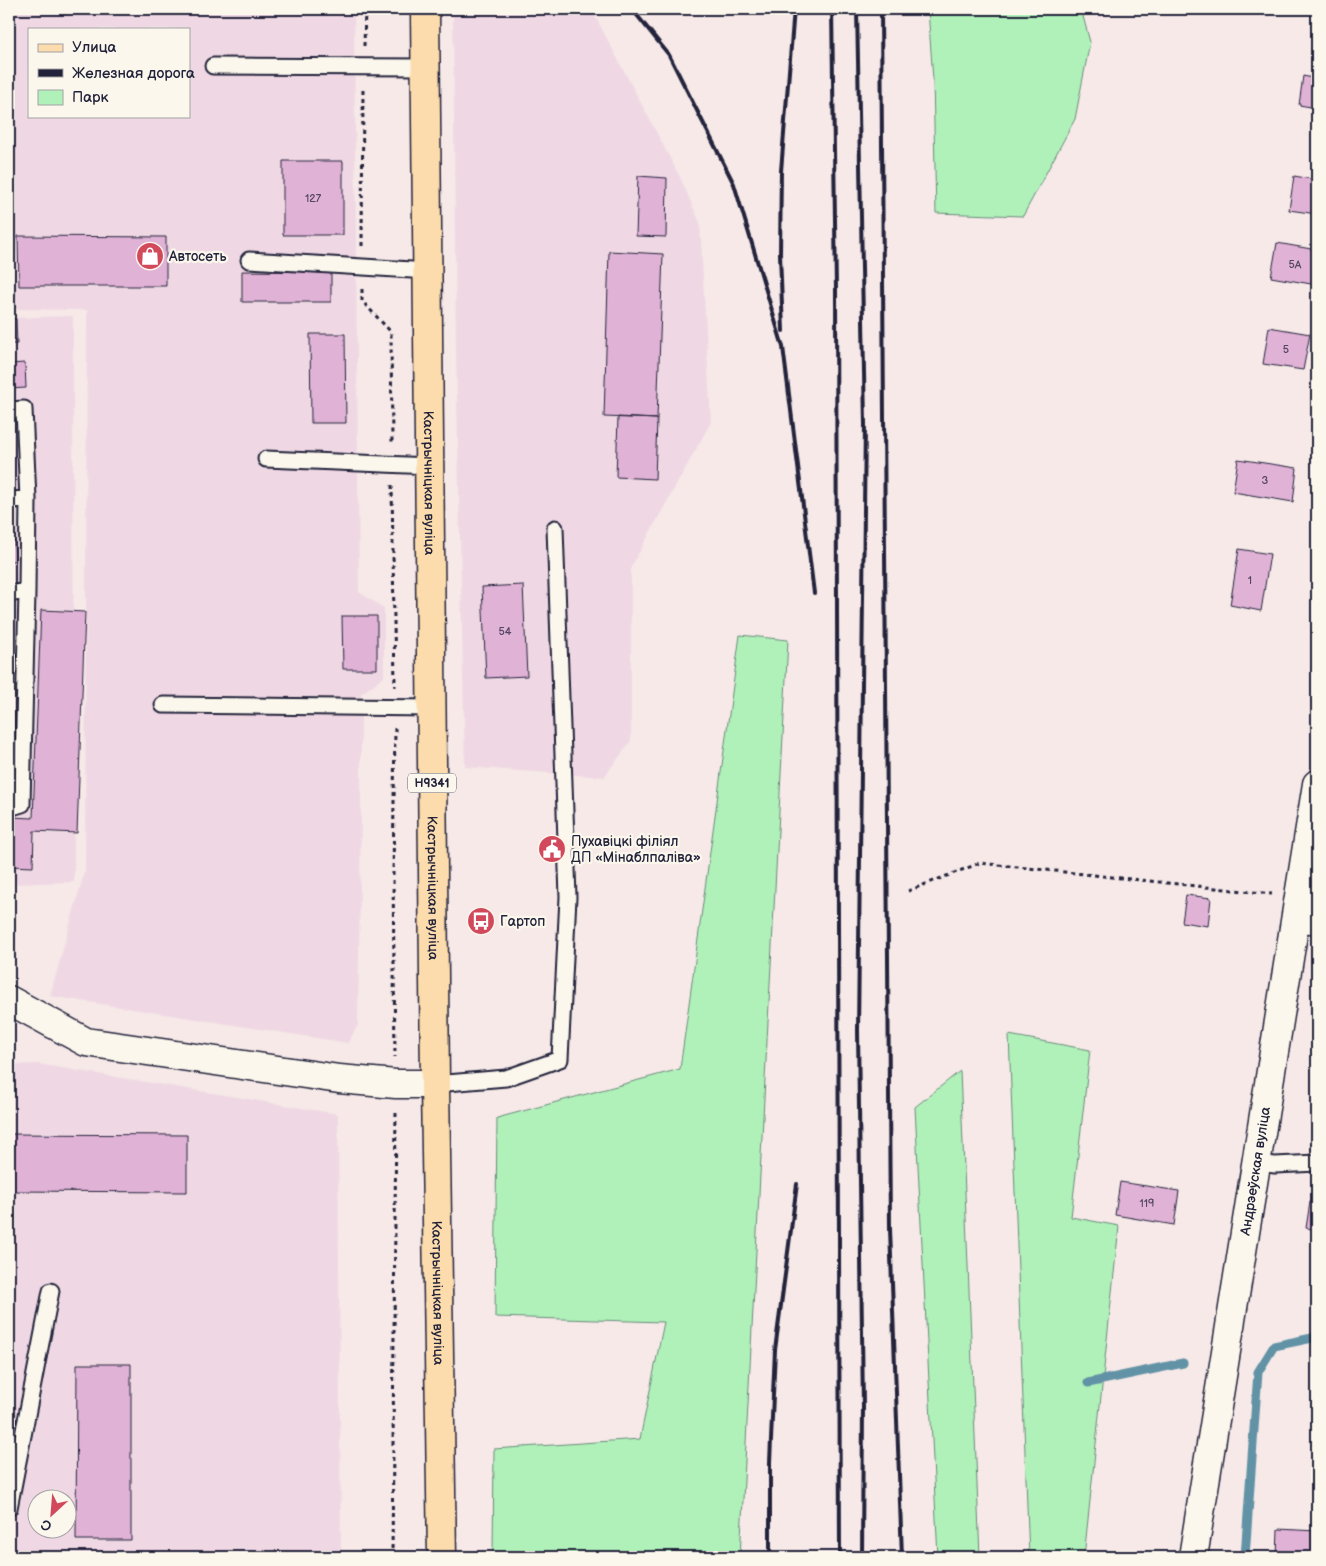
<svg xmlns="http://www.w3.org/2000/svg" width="1326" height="1566" viewBox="0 0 1326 1566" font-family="'Balsamiq Sans',sans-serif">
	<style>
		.built { fill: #efd8e3; fill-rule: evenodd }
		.green { fill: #b0f1b9; stroke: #698a7a }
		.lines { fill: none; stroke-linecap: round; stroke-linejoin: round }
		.stream { stroke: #6292a5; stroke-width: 9 }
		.building { fill: #e0b2d6; stroke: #22223b }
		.service-casing { stroke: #22223b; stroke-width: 19 }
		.minor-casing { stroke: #22223b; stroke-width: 31 }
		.secondary-casing { stroke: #22223b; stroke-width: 31 }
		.primary-casing { stroke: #22223b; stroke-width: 31 }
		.path { stroke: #22223b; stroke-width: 3; stroke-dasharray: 4 4; stroke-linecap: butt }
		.service { stroke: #fbf7ec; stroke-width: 15 }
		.minor { stroke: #fbf7ec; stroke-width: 28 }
		.secondary { stroke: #fbf7ec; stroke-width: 28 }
		.primary { stroke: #fcdcac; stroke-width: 28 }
		.rail { stroke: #22223b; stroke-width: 4 }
		.labels { text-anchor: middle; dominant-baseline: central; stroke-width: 4.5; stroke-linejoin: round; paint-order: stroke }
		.number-label { font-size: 11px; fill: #524662 }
		.shield { fill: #fbf7ec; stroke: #636270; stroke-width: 1 }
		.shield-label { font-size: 12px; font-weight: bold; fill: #22223b }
		.poi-label { font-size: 14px; fill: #22223b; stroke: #fbf7ec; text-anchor: start }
		.street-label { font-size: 14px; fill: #22223b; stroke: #fbf7ec }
	</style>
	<rect width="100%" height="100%" fill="#f6e9e8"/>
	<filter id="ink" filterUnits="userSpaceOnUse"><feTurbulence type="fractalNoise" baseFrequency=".02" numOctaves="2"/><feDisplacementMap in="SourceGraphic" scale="10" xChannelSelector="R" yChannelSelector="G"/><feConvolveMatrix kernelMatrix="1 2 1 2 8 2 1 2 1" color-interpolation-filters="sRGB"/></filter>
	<g filter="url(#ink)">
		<!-- built -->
		<path class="built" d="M 9,9 L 354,9 L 359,592 L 384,608 L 384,677 L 361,694 L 361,820 L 358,1025 L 348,1043 L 50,996 L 85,870 L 87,310 L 9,309 ZM 29,29 L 189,29 L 189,116 L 29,116 Z
			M 453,9 L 589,9 L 594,14 L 680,177 L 700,223 L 711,422 L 631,567 L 631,741 L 604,777 L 465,767 L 456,355 Z
			M 73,316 L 74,882 L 9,884 L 9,318 Z
			M 38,1064 L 338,1114 L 341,1557 L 9,1557 L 9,1065 ZM 38,1498 L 68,1498 L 68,1528 L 38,1528 Z"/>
		<!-- green -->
		<path class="green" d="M 928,9 L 1081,9 L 1090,42 L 1075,119 L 1023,216 L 936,213 L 933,80 Z
			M 740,635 L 788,640 L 740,1557 L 493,1557 L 494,1449 L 640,1439 L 664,1322 L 495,1317 L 497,1118 L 680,1069 Z
			M 1009,1035 L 1090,1050 L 1071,1217 L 1119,1226 L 1084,1557 L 1029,1557 Z
			M 960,1071 L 980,1557 L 938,1557 L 915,1107 Z"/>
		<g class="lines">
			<!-- stream -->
			<path class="stream" d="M 1088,1383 L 1183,1363
				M 1245,1557 L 1258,1372 L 1274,1346 L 1317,1337"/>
		</g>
		<!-- building -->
		<path class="building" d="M 1303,76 L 1317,79 L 1317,108 L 1299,105 Z
			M 283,161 L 343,161 L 343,235 L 283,235 Z
			M 638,176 L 667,178 L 666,237 L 636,236 Z
			M 1294,176 L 1317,180 L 1317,214 L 1289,210 Z
			M 18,236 L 166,237 L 166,286 L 19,286 Z
			M 1277,243 L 1317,250 L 1317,285 L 1271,277 Z
			M 609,251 L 663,254 L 657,419 L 604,417 Z
			M 242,271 L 331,272 L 331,302 L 242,302 Z
			M 9,319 L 16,319 L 17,344 L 9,344 Z
			M 1269,327 L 1310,334 L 1303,370 L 1263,364 Z
			M 310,334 L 345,334 L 346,423 L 311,423 Z
			M 25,363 L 26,388 L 9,389 L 9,364 Z
			M 618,417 L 657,419 L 655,479 L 616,477 Z
			M 1238,459 L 1297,468 L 1293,502 L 1233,492 Z
			M 9,520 L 13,520 L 15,561 L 9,561 Z
			M 1239,549 L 1270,554 L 1261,611 L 1230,605 Z
			M 523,585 L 527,676 L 486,678 L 482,587 Z
			M 41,610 L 85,612 L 77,833 L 34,831 L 33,867 L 9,866 L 9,817 L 33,818 Z
			M 342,616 L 377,616 L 377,669 L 343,669 Z
			M 1186,895 L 1211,898 L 1208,926 L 1182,922 Z
			M 9,1134 L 187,1135 L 187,1192 L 9,1191 Z
			M 1120,1182 L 1179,1191 L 1174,1225 L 1115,1215 Z
			M 1310,1202 L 1317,1203 L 1317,1230 L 1306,1228 Z
			M 77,1364 L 131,1364 L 131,1540 L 76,1540 Z
			M 1278,1529 L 1317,1531 L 1317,1557 L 1277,1557 Z"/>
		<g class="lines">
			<!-- service casing -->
			<g class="service-casing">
				<path id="service" d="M 213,66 L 426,67
					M 249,260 L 428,271
					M 9,410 L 24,409 L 28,499 L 27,592
					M 266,459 L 430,466
					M 9,500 L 28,499
					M 9,593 L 27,592 L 22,804 L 9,808
					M 163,705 L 432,708
					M 435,1084 L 506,1078 L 560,1059 L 568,897 L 555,528
					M 1257,1163 L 1275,1165 L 1317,1163
					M 9,1508 L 51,1291"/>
			</g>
			<!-- minor casing -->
			<g class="minor-casing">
				<path id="minor" d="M 1297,917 L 1317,920
					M 9,1000 L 86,1042 L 339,1079 L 396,1084 L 435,1084"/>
			</g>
			<!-- secondary casing -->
			<g class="secondary-casing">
				<g id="secondary">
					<path id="s1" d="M 1193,1557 L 1317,784"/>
				</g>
			</g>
			<!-- primary casing -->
			<g class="primary-casing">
				<g id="primary">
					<path id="s2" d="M 425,9 L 435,1084 L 442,1557"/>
				</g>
			</g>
			<!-- path -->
			<path class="path" d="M 364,46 L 365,9
				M 362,246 L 363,87
				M 362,289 L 362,301 L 391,332 L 392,444
				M 392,485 L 395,687
				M 395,728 L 393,875 L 395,1057
				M 908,891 L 980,863 L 1272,894
				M 392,1557 L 396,1110"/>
			<!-- service -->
			<use href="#service" class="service"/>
			<!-- minor -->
			<use href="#minor" class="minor"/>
			<!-- secondary -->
			<use href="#secondary" class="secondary"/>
			<!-- primary -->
			<use href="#primary" class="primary"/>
			<!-- rail -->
			<path class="rail" d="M 632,9 L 669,55 L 734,184 L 783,347 L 814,593
				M 832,9 L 836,290 L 840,1557
				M 857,9 L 865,424 L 858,1031 L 863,1408 L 862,1557
				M 881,9 L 890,1229 L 902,1557
				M 783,331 L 780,254 L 781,171 L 794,9
				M 770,1557 L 770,1462 L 775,1350 L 797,1184"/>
		</g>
	</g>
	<!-- icons -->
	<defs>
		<g id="shop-disc" transform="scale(1.4375)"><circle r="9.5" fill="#d1495b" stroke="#fbf7ec"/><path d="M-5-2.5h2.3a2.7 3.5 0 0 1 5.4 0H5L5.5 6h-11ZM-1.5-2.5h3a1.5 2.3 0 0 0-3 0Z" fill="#fff"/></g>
		<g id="civic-disc" transform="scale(1.4375)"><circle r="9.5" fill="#d1495b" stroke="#fbf7ec"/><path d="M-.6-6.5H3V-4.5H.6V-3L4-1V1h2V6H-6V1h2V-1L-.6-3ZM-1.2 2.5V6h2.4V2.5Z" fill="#fff"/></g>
		<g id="bus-disc" transform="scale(1.4375)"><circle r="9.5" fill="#d1495b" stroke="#fbf7ec"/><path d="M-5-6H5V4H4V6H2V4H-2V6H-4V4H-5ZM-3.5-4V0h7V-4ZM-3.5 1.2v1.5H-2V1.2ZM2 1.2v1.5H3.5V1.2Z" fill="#fff"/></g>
	</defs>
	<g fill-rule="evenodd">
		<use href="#shop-disc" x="150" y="256"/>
		<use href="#civic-disc" x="552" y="849"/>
		<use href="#bus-disc" x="481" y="921"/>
	</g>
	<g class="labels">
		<!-- number labels -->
		<g class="number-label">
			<text x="313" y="198">127</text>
			<text x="1295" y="264">5А</text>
			<text x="1286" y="349">5</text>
			<text x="1265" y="480">3</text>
			<text x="1250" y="580">1</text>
			<text x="505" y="631">54</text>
			<text x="1147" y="1203">119</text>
		</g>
		<!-- shield labels -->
		<rect class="shield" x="408" y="773.5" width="48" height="19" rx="4"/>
		<g class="shield-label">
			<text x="432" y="783">Н9341</text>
		</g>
		<!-- poi labels -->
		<g class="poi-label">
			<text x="169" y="256">Автосеть</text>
			<text x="571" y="841">Пухавіцкі філіял<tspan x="571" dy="16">ДП «Мінаблпаліва»</tspan></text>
			<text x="500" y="921">Гартоп</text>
		</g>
		<!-- street labels -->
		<g class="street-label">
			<text stroke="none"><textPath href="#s2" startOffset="474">Кастрычніцкая вуліца</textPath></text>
			<text stroke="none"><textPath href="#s2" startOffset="879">Кастрычніцкая вуліца</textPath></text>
			<text stroke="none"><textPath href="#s1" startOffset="391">Андрэеўская вуліца</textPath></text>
			<text stroke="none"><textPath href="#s2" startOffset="1284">Кастрычніцкая вуліца</textPath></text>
		</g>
	</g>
	<!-- margin -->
	<rect width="1326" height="1566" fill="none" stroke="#fbf7ec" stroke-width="30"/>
	<rect x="15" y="15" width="1296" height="1536" fill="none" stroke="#22223b" stroke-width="2" filter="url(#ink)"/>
	<!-- legend -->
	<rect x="28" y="28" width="162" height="90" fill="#fbf7ec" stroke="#a4a2a5"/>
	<rect x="38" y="44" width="25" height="8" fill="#fcdcac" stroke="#a4a2a5"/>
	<text x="72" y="52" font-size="15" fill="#22223b">Улица</text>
	<rect x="38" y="69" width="25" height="8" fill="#22223b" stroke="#a4a2a5"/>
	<text x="72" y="78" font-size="15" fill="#22223b">Железная дорога</text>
	<rect x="38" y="90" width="25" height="15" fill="#b0f1b9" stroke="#a4a2a5"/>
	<text x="72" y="102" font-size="15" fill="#22223b">Парк</text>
	<!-- north arrow -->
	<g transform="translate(52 1514) rotate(206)"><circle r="24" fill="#fbf7ec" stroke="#a4a2a5"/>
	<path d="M0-4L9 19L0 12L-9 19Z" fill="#d1495b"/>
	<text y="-8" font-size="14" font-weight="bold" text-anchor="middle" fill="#22223b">С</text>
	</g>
</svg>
